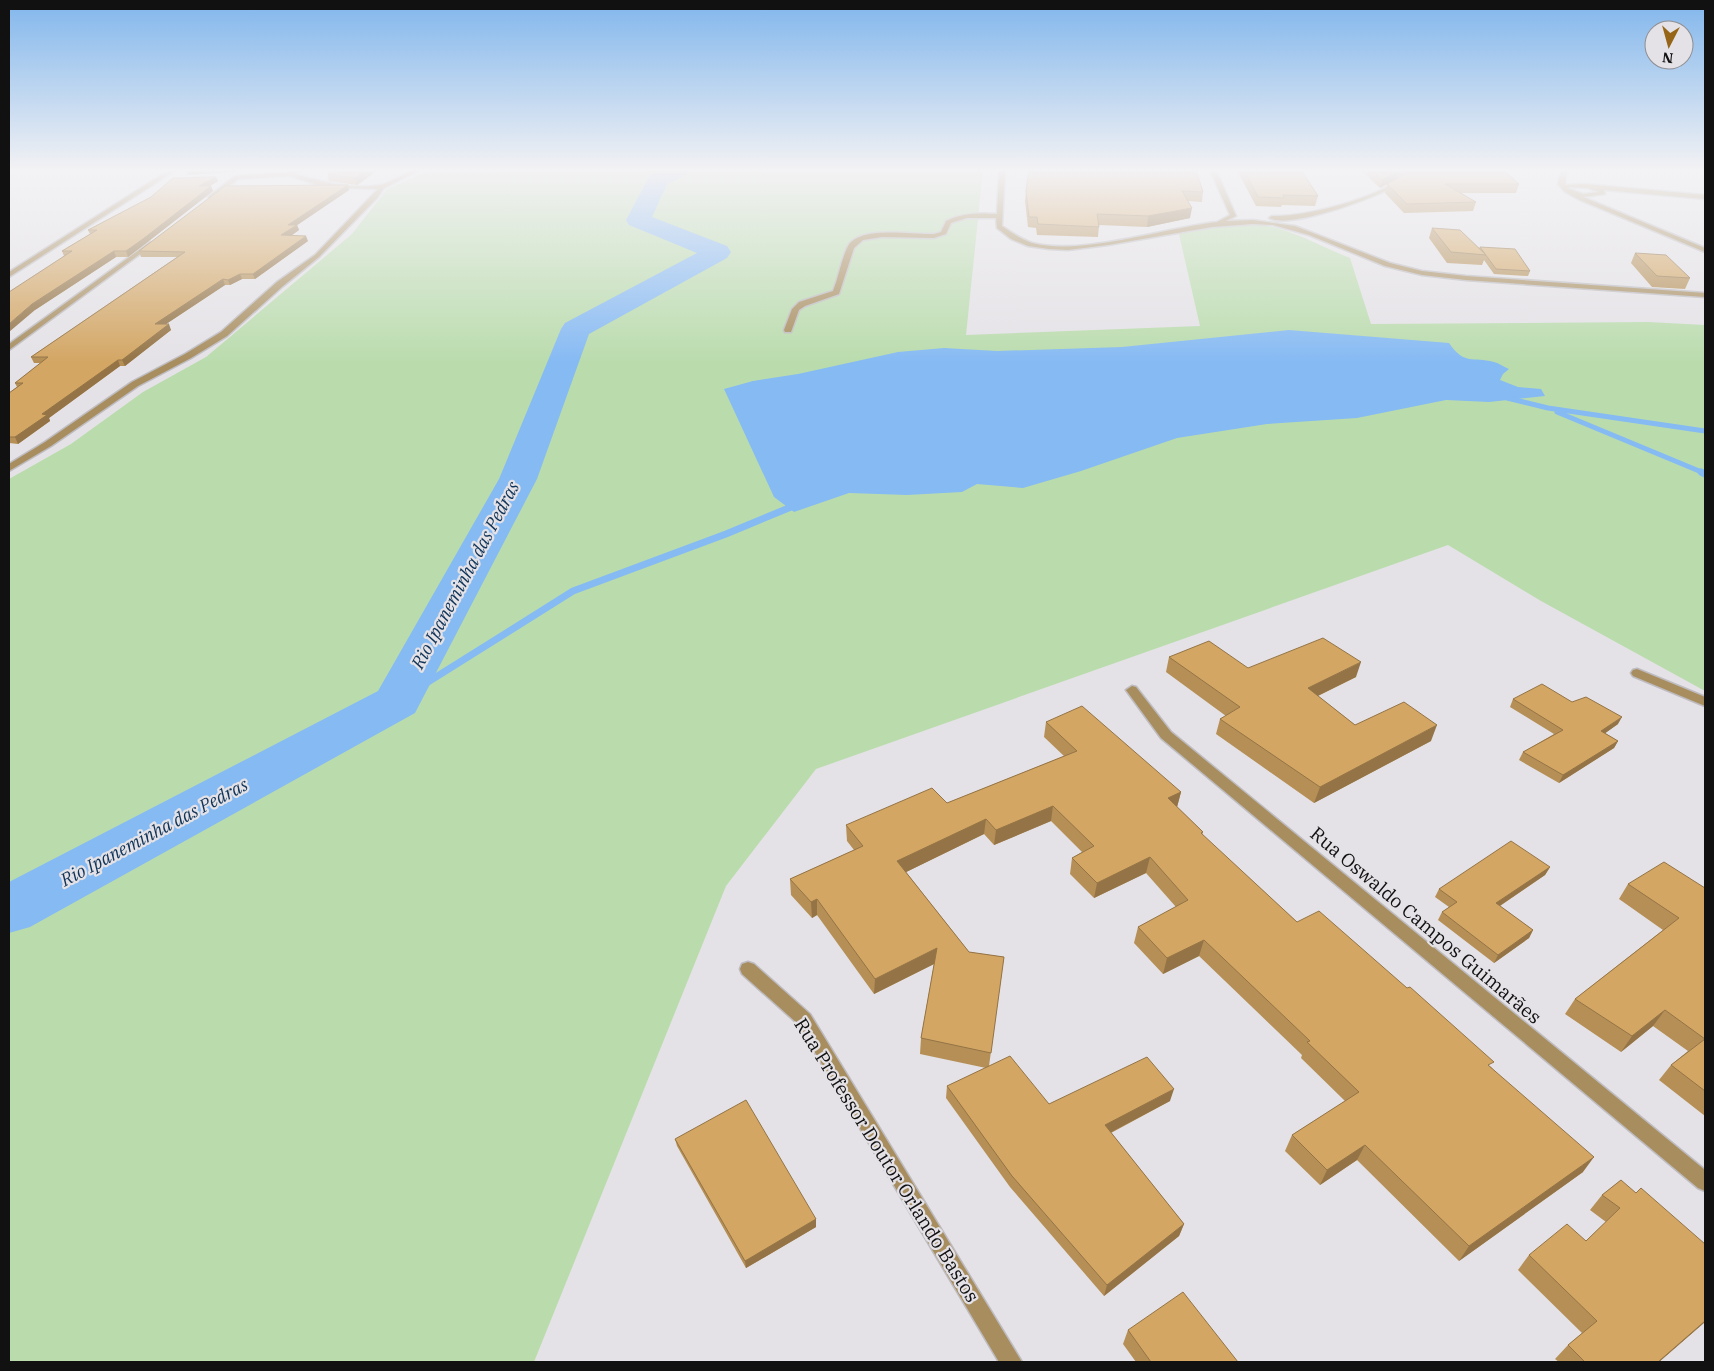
<svg xmlns="http://www.w3.org/2000/svg" width="1714" height="1371" viewBox="0 0 1714 1371" font-family="'IBM Plex Serif',serif">
	<style>
		.green { fill: #badcad }
		.water { fill: #86baf3 }
		.lines { fill: none; stroke-linecap: round; stroke-linejoin: round }
		.stream-far2 { stroke: #86baf3; stroke-width: 5 }
		.stream-far1 { stroke: #86baf3; stroke-width: 7 }
		.stream { stroke: #86baf3; stroke-width: 9 }
		.river { fill: #86baf3; fill-rule: evenodd }
		.minor-casing { stroke: #bebcc0; stroke-width: 3 }
		.minor { fill: #a88e5f; fill-rule: evenodd }
		.wall { fill: #b58f56 }
		.shaded-wall { fill: #947446 }
		.building { fill: #d3a664; stroke: #947446 }
		.labels { text-anchor: middle; dominant-baseline: central; stroke-width: 4.5; stroke-linejoin: round; paint-order: stroke }
		.water-label { font-size: 18px; font-style: italic; fill: #103459; stroke: #e4e2e6 }
		.near-street-label { font-size: 19px; fill: #121112; stroke: #e4e2e6 }
	</style>
	<rect width="100%" height="100%" fill="#e4e2e6"/>
	<!-- green -->
	<path class="green" d="M 431,170 L 983,170 L 966,335 L 1200,326 L 1179,234 C 1207,229 1239,221 1267,226 C 1296,231 1323,248 1350,258 L 1371,324 L 1648,322 L 1705,325 L 1705,691 L 1541,601 L 1448,545 L 816,769 L 726,886 L 534,1362 L 9,1362 L 9,479 L 71,444 L 143,392 L 206,357 L 352,234 L 387,189 Z"/>
	<!-- water -->
	<path class="water" d="M 1289,330 L 1449,343 C 1465,366 1472,356 1494,362 C 1499,363 1504,367 1509,369 L 1503,374 L 1500,380 L 1518,387 L 1541,389 L 1545,396 L 1489,402 L 1446,400 L 1357,418 L 1267,424 L 1177,438 L 1081,471 L 1023,488 L 977,484 L 962,492 L 907,495 L 849,493 L 794,512 L 774,497 L 724,389 L 753,381 L 798,374 L 898,352 L 944,348 L 997,351 L 1122,347 Z"/>
	<g class="lines">
		<!-- stream-far2 -->
		<path class="stream-far2" d="M 1507,398 L 1548,408 L 1705,431
			M 1557,412 L 1704,473"/>
		<!-- stream-far1 -->
		<path class="stream-far1" d="M 1701,472 L 1705,474
			M 404,697 L 573,591 L 726,534 L 796,505"/>
		<!-- stream -->
		<path class="stream" d="M 397,702 L 406,696"/>
		<!-- river -->
		<path class="river" d="M 661,170 L 689,170 L 686,175 L 667,184 L 652,217 L 727,246 L 731,252 L 727,258 L 589,334 L 537,479 L 415,713 L 30,927 L 9,933 L 9,882 L 378,691 L 499,479 L 561,329 L 565,323 L 697,253 L 629,225 L 626,220 L 650,175 Z"/>
		<!-- minor casing -->
		<g class="minor-casing">
			<path id="minor" d="M 169,170 L 176,170 L 9,277 L 9,272 Z
				M 295,170 L 304,170 L 295,174 C 322,182 351,190 380,185 C 394,183 405,170 420,170 L 384,188 L 377,198 L 319,257 L 283,286 L 227,336 L 191,358 L 138,386 L 51,446 L 9,471 L 9,464 L 45,442 L 132,382 L 185,354 L 221,332 L 277,282 L 315,255 L 378,189 L 325,187 L 289,176 L 238,179 L 213,198 L 208,197 L 235,176 L 288,172 Z
				M 999,170 L 1005,170 L 1002,226 C 1012,233 1021,239 1032,243 C 1082,256 1164,228 1217,222 L 1230,215 L 1210,170 L 1216,170 L 1236,216 L 1226,221 L 1253,220 L 1295,226 L 1390,263 L 1422,271 L 1466,276 L 1705,293 L 1705,297 L 1466,280 L 1422,275 L 1385,266 L 1309,235 L 1273,225 L 1253,224 L 1212,227 L 1108,245 L 1068,250 L 1049,249 L 1028,246 L 1011,239 L 997,228 L 996,218 L 967,218 L 951,223 L 946,234 L 934,238 L 882,237 L 863,240 L 854,248 L 839,294 L 805,306 L 799,310 L 791,332 L 785,332 L 784,330 L 792,309 L 799,302 L 833,291 C 839,276 841,260 848,246 C 860,225 912,235 934,234 L 941,232 L 946,221 C 962,213 979,213 997,214 Z
				M 1395,170 L 1401,170 L 1405,180 C 1386,195 1289,230 1269,218 L 1272,216 C 1306,217 1373,199 1400,179 Z
				M 1561,170 L 1567,170 L 1565,185 L 1584,184 L 1705,195 L 1705,199 L 1604,190 L 1605,194 L 1583,197 L 1705,248 L 1705,252 L 1580,200 L 1565,192 L 1558,184 ZM 1571,187 L 1588,188 L 1599,192 L 1583,194 L 1567,188 Z
				M 150,242 L 155,243 L 9,350 L 9,344 Z
				M 1637,669 L 1705,697 L 1705,706 L 1633,676 L 1631,673 L 1633,670 Z
				M 1132,686 L 1136,687 L 1171,732 L 1705,1170 L 1705,1191 L 1698,1188 L 1161,738 L 1126,690 Z
				M 748,962 L 754,964 L 810,1014 L 1022,1362 L 999,1362 L 798,1024 L 742,974 L 740,969 L 742,964 Z"/>
		</g>
		<!-- minor -->
		<use href="#minor" class="minor"/>
	</g>
	<!-- wall -->
	<path class="wall" d="M 378,170 L 357,185 L 329,181 L 328,174 Z
		M 1029,170 L 1203,192 L 1202,202 L 1188,201 L 1190,218 L 1147,227 L 1099,225 L 1098,237 L 1037,235 L 1036,228 L 1028,227 L 1025,201 Z
		M 1237,170 L 1301,170 L 1318,196 L 1315,206 L 1282,205 L 1281,207 L 1256,206 Z
		M 1361,170 L 1400,170 L 1398,178 L 1380,188 Z
		M 1403,170 L 1503,170 L 1519,184 L 1516,193 L 1460,193 L 1476,202 L 1473,211 L 1404,213 L 1385,193 L 1387,184 L 1404,175 Z
		M 216,177 L 218,181 L 210,186 L 211,186 L 213,191 L 145,244 L 128,257 L 116,257 L 35,310 L 64,256 L 62,251 L 90,234 L 88,230 Z
		M 348,185 L 349,190 L 297,225 L 299,230 L 291,236 L 308,241 L 255,279 L 242,279 L 230,285 L 225,285 L 166,324 L 171,330 L 125,366 L 120,366 L 49,418 L 50,421 L 18,444 L 9,443 L 9,393 L 17,387 L 15,383 L 41,363 L 34,363 L 31,357 L 177,257 L 141,257 L 139,251 Z
		M 1432,228 L 1479,248 L 1480,247 L 1530,271 L 1528,276 L 1494,274 L 1484,260 L 1482,265 L 1447,263 L 1429,238 Z
		M 1635,253 L 1690,278 L 1685,289 L 1652,287 L 1631,263 Z
		M 1169,657 L 1248,668 L 1356,677 L 1318,696 L 1355,725 L 1431,741 L 1314,803 L 1216,734 L 1220,719 L 1226,716 L 1166,672 Z
		M 1513,699 L 1572,702 L 1618,724 L 1605,733 L 1618,741 L 1614,748 L 1559,783 L 1519,760 L 1523,752 L 1554,734 L 1510,707 Z
		M 1046,722 L 1181,792 L 1177,807 L 1203,832 L 1202,835 L 1297,922 L 1491,1067 L 1583,1172 L 1459,1261 L 1357,1160 L 1320,1185 L 1285,1151 L 1292,1135 L 1345,1101 L 1301,1058 L 1302,1055 L 1199,956 L 1163,974 L 1134,943 L 1138,927 L 1176,907 L 1146,873 L 1094,898 L 1070,874 L 1072,858 L 1082,852 L 1051,821 L 994,845 L 984,834 L 906,872 L 969,952 L 1004,957 L 989,1066 L 1049,1104 L 1170,1101 L 1111,1133 L 1184,1224 L 1179,1236 L 1104,1296 L 1010,1187 L 946,1098 L 947,1086 L 986,1068 L 920,1054 L 921,1038 L 934,964 L 874,994 L 817,915 L 812,918 L 791,895 L 790,879 L 854,850 L 847,841 L 846,825 L 947,803 L 1064,756 L 1044,737 Z
		M 1550,867 L 1545,875 L 1500,906 L 1533,930 L 1529,938 L 1494,963 L 1438,920 L 1442,912 L 1449,907 L 1435,897 L 1439,889 Z
		M 1628,884 L 1705,888 L 1705,1116 L 1659,1080 L 1671,1065 L 1688,1051 L 1653,1026 L 1621,1052 L 1565,1014 L 1575,999 L 1663,930 L 1619,899 Z
		M 675,1139 L 816,1219 L 816,1227 L 746,1268 L 677,1146 Z
		M 1621,1180 L 1705,1322 L 1659,1362 L 1559,1362 L 1555,1359 L 1568,1345 L 1582,1333 L 1518,1270 L 1529,1255 L 1586,1241 L 1606,1222 L 1590,1210 L 1602,1195 Z
		M 1128,1330 L 1238,1362 L 1136,1362 L 1123,1344 Z"/>
	<!-- shaded-wall -->
	<path class="shaded-wall" d="M 186,170 L 238,170 L 234,172 L 188,175 Z
		M 367,170 L 378,170 L 357,185 L 355,178 Z
		M 1400,170 L 1398,178 L 1380,188 L 1382,180 Z
		M 216,177 L 218,181 L 201,191 L 199,186 Z
		M 348,185 L 349,190 L 290,230 L 288,225 Z
		M 211,186 L 213,191 L 145,244 L 128,257 L 126,251 Z
		M 1192,208 L 1190,218 L 1147,227 L 1148,216 Z
		M 297,225 L 299,230 L 283,241 L 281,235 Z
		M 306,236 L 308,241 L 255,279 L 253,274 Z
		M 114,251 L 116,257 L 35,310 L 9,332 L 9,324 L 32,304 Z
		M 240,274 L 242,279 L 230,285 L 228,280 Z
		M 223,279 L 225,285 L 157,330 L 155,324 Z
		M 169,324 L 171,330 L 125,366 L 122,360 Z
		M 118,360 L 120,366 L 49,418 L 50,421 L 18,444 L 15,437 L 42,414 Z
		M 1361,662 L 1356,677 L 1303,703 L 1308,688 Z
		M 1622,717 L 1618,724 L 1597,739 L 1601,731 Z
		M 1437,725 L 1431,741 L 1314,803 L 1320,787 Z
		M 1618,741 L 1614,748 L 1559,783 L 1563,775 Z
		M 1181,792 L 1177,807 L 1168,798 Z
		M 1053,806 L 1051,821 L 994,845 L 996,830 Z
		M 986,819 L 984,834 L 896,877 L 897,861 Z
		M 1150,857 L 1146,873 L 1094,898 L 1097,883 Z
		M 1550,867 L 1545,875 L 1492,911 L 1496,903 Z
		M 817,899 L 817,915 L 812,918 L 811,902 Z
		M 1533,930 L 1529,938 L 1494,963 L 1498,955 Z
		M 1204,940 L 1199,956 L 1163,974 L 1167,958 Z
		M 937,948 L 936,963 L 874,994 L 875,979 Z
		M 1665,1010 L 1653,1026 L 1621,1052 L 1632,1036 Z
		M 1174,1089 L 1170,1101 L 1102,1137 L 1105,1125 Z
		M 1365,1145 L 1357,1160 L 1320,1185 L 1327,1170 Z
		M 1594,1157 L 1583,1172 L 1459,1261 L 1469,1246 Z
		M 816,1219 L 816,1227 L 746,1268 L 745,1261 Z
		M 1184,1224 L 1179,1236 L 1104,1296 L 1107,1285 Z
		M 1705,1321 L 1705,1322 L 1659,1362 L 1658,1362 Z"/>
	<!-- building -->
	<path class="building" d="M 330,170 L 367,170 L 355,178 L 328,174 Z
		M 1029,170 L 1196,170 L 1203,192 L 1182,191 L 1192,208 L 1148,216 L 1097,214 L 1099,227 L 1038,224 L 1037,217 L 1029,217 L 1026,191 Z
		M 1244,170 L 1301,170 L 1318,196 L 1283,195 L 1284,198 L 1258,197 Z
		M 1372,170 L 1399,170 L 1382,180 Z
		M 1408,170 L 1503,170 L 1519,184 L 1445,184 L 1476,202 L 1407,204 L 1387,184 L 1409,172 Z
		M 216,177 L 199,186 L 211,186 L 143,239 L 126,251 L 114,251 L 32,304 L 9,324 L 9,292 L 72,251 L 62,251 L 97,230 L 88,230 L 151,197 L 173,178 Z
		M 348,185 L 288,225 L 297,225 L 281,235 L 306,236 L 253,274 L 240,274 L 228,280 L 223,279 L 155,324 L 169,324 L 122,360 L 118,360 L 42,414 L 47,415 L 15,437 L 9,437 L 9,393 L 23,383 L 15,383 L 48,357 L 31,357 L 185,252 L 139,251 L 225,186 Z
		M 1432,228 L 1460,230 L 1486,255 L 1451,252 Z
		M 1480,247 L 1515,249 L 1530,271 L 1496,269 Z
		M 1635,253 L 1666,255 L 1690,278 L 1657,276 Z
		M 1323,638 L 1361,662 L 1308,688 L 1355,725 L 1404,702 L 1437,725 L 1320,787 L 1220,719 L 1240,707 L 1169,657 L 1209,641 L 1248,668 Z
		M 1542,684 L 1572,702 L 1586,697 L 1622,717 L 1601,731 L 1618,741 L 1563,775 L 1523,752 L 1563,730 L 1513,699 Z
		M 1082,706 L 1181,792 L 1168,798 L 1203,832 L 1201,833 L 1297,922 L 1319,911 L 1407,988 L 1410,987 L 1494,1062 L 1488,1065 L 1594,1157 L 1469,1246 L 1365,1145 L 1327,1170 L 1292,1135 L 1359,1092 L 1307,1042 L 1310,1041 L 1204,940 L 1167,958 L 1138,927 L 1188,900 L 1150,857 L 1097,883 L 1072,858 L 1094,846 L 1053,806 L 996,830 L 986,819 L 897,861 L 969,952 L 1004,957 L 991,1053 L 921,1038 L 937,948 L 875,979 L 817,899 L 811,902 L 790,879 L 863,846 L 846,825 L 932,788 L 947,803 L 1077,751 L 1046,722 Z
		M 1511,841 L 1550,867 L 1496,903 L 1533,930 L 1498,955 L 1442,912 L 1457,902 L 1439,889 Z
		M 1664,862 L 1705,888 L 1705,1091 L 1671,1065 L 1705,1039 L 1665,1010 L 1632,1036 L 1575,999 L 1679,918 L 1628,884 Z
		M 1010,1056 L 1049,1104 L 1147,1057 L 1174,1089 L 1105,1125 L 1184,1224 L 1107,1285 L 1012,1176 L 947,1086 Z
		M 746,1100 L 816,1219 L 745,1261 L 675,1139 Z
		M 1621,1180 L 1636,1193 L 1641,1188 L 1705,1244 L 1705,1321 L 1658,1362 L 1585,1362 L 1568,1345 L 1597,1321 L 1529,1255 L 1567,1224 L 1586,1241 L 1620,1208 L 1602,1195 Z
		M 1183,1292 L 1238,1362 L 1151,1362 L 1128,1330 Z"/>
	<!-- sky -->
	<linearGradient id="sky" x2="0" y2="1"><stop stop-color="#81b6ec"/><stop offset="0.47" stop-color="#f3f2f4"/><stop offset="1" stop-color="#f3f2f4" stop-opacity="0"/></linearGradient>
	<rect width="1714" height="362" fill="url(#sky)"/>
	<g class="labels">
		<!-- water labels -->
		<g class="water-label">
			<text transform="translate(465 575) rotate(-62)">Rio Ipaneminha das Pedras</text>
			<text transform="translate(154 832) rotate(-28)">Rio Ipaneminha das Pedras</text>
		</g>
		<!-- near-street labels -->
		<g class="near-street-label">
			<text transform="translate(1426 925) rotate(40)">Rua Oswaldo Campos Guimarães</text>
			<text transform="translate(887 1160) rotate(58)">Rua Professor Doutor Orlando Bastos</text>
		</g>
	</g>
	<!-- border -->
	<rect width="1714" height="1371" fill="none" stroke="#121112" stroke-width="20"/>
	<!-- north arrow -->
	<g transform="translate(1669 45) rotate(186)"><circle r="24" fill="#e4e2e6" stroke="#908e91"/>
	<path d="M0-4L9 19L0 12L-9 19Z" fill="#966517"/>
	<text y="-8" font-size="14" font-weight="bold" text-anchor="middle" fill="#121112">N</text>
	</g>
</svg>
